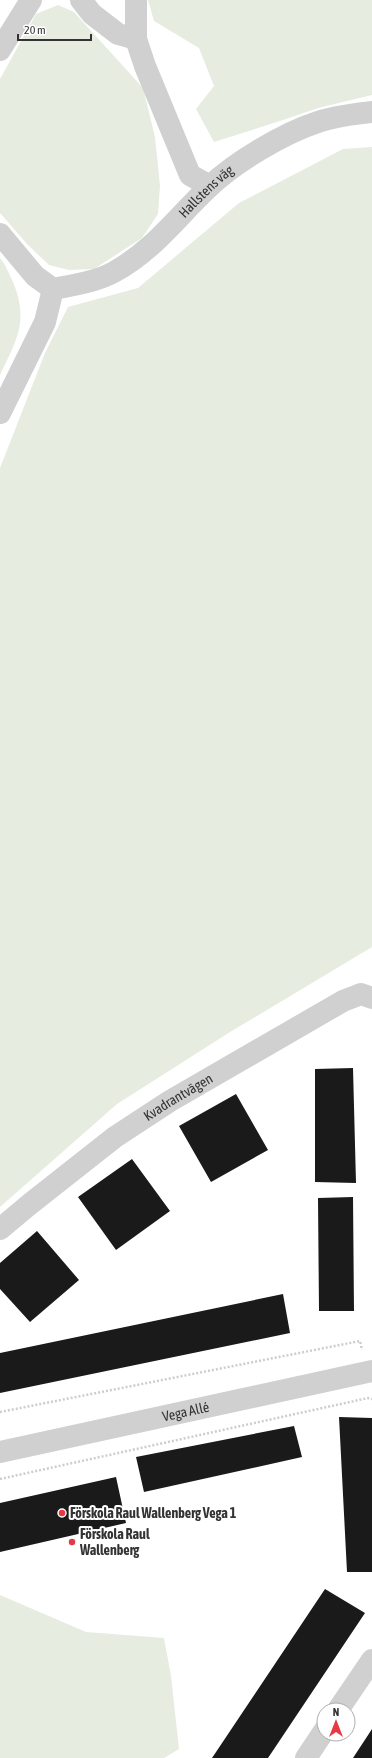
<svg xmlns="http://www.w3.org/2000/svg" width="372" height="1758" viewBox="0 0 372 1758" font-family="'Asap Condensed',sans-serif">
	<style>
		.green { fill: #e6ecdf }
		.building { fill: #1a1a1a }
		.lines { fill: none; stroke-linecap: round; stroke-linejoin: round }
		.path { stroke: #cdcdcd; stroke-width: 2.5; stroke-dasharray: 2 2; stroke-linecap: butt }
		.minor { stroke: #d0d0d0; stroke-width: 22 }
		.poi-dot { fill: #e63946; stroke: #fff; stroke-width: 1.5 }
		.labels { text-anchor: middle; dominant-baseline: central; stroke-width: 4; stroke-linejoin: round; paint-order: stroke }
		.street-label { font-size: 14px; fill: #333; stroke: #fff }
		.poi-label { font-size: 14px; font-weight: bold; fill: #333; stroke: #fff; text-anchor: start }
	</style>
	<rect width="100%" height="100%" fill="#fff"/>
	<!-- green -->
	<path class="green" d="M 148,0 L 372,0 L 372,95 L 318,108 L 280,121 L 214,142 L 196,109 L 214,86 L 199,48 L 154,21 Z
		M 58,5 L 74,12 L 143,88 L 155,137 L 160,186 L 158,214 L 142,238 L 94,269 L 69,270 L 49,265 L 27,244 L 0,213 L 0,79 L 36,14 Z
		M 372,147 L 372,947 L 230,1032 L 117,1104 L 0,1207 L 0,468 L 45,353 L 68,307 L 138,288 L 239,203 L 343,149 Z
		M 0,258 C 6,265 9,274 13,282 C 29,321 17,339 0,375 Z
		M 0,1595 L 86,1632 L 164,1638 L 171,1676 L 179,1749 L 164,1758 L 0,1758 Z"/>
	<!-- building -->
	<path class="building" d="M 353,1068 L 356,1183 L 315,1182 L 315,1069 Z
		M 236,1094 L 268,1150 L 211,1182 L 179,1126 Z
		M 132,1159 L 170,1211 L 116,1250 L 78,1197 Z
		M 353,1197 L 354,1311 L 319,1311 L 318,1198 Z
		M 37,1231 L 79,1280 L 30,1322 L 0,1289 L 0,1263 Z
		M 283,1294 L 290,1333 L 0,1393 L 0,1353 Z
		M 339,1417 L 372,1418 L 372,1572 L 347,1572 Z
		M 294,1426 L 302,1457 L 144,1492 L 136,1457 Z
		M 116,1477 L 126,1523 L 0,1552 L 0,1503 Z
		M 325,1589 L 365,1613 L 268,1758 L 212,1758 Z
		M 372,1729 L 372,1758 L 353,1758 Z"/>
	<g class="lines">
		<!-- path -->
		<path class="path" d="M 0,1412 L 360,1341 L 362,1350
			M 0,1479 L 368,1398 L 372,1399"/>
		<!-- minor -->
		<g class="minor">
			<path d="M 81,0 L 92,14 L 118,34 L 136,39"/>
			<path d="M 136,0 L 136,39 L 145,66 L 190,175 L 210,186"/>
			<path d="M 0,50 L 31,0"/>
			<path d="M 0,234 L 35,276 L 53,289"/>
			<path id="s1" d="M 0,413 L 45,322 L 53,289 C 73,285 96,282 114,272 C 154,250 177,217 209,187 C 235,162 284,133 318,122 C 335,116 354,114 372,112"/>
			<path id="s2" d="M 0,1229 L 30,1204 L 115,1137 L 170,1101 L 343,1001 L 361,994 L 372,998"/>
			<path id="s3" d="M 0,1452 L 372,1371"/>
			<path d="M 338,1710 L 372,1660"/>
			<path d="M 306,1758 L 324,1731"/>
		</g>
	</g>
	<!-- markers -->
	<g class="poi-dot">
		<circle cx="62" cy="1513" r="4"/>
		<circle cx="72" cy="1542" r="4"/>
	</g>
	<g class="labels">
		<!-- street labels -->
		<g class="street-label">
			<text stroke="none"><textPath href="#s1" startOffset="322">Hallstens väg</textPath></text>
			<text stroke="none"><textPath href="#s2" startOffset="222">Kvadrantvägen</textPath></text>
			<text stroke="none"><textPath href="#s3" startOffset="190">Vega Allé</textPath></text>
		</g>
		<!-- poi labels -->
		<g class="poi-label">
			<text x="70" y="1513">Förskola Raul Wallenberg Vega 1</text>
			<text x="80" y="1534">Förskola Raul<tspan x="80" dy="16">Wallenberg</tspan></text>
		</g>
	</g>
	<!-- north arrow -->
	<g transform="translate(336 1722)"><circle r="19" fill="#ffffff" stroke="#adadad"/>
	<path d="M0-3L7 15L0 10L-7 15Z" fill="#e63946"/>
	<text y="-6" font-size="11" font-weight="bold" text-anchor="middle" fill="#333333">N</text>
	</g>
	<!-- scale -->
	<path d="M18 34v6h73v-6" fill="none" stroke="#333333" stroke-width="2"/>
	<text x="24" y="34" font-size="12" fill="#333333" stroke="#ffffff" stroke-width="3" paint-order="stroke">20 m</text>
</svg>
